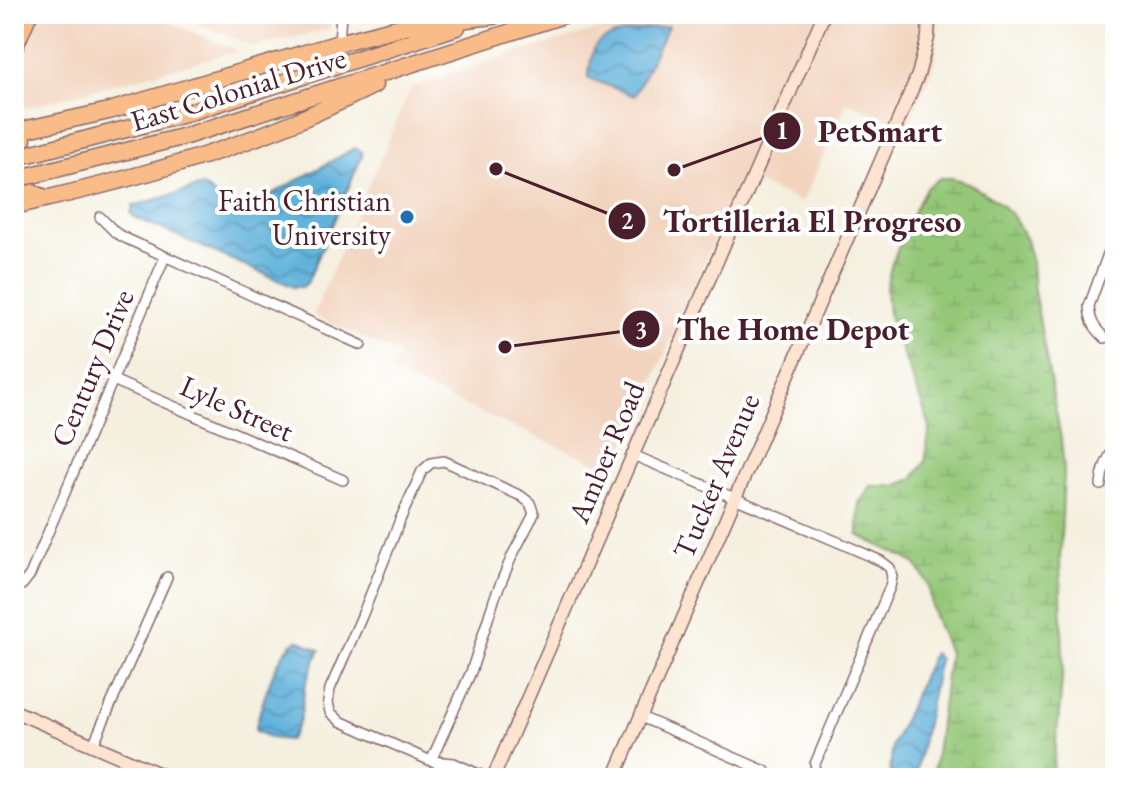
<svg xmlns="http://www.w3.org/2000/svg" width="1129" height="792" viewBox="0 0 1129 792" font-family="'EB Garamond',serif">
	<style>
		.built { fill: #f2d4be }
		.wetland { fill: url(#wetland-marsh); stroke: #6f7452; stroke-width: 2 }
		.water { fill: url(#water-waves); stroke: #556883; stroke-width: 2 }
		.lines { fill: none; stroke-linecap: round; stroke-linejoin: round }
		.street-casing { stroke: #86686a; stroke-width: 12 }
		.secondary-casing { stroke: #86686a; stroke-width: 15 }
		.primary-casing { stroke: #86686a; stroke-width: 17 }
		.highway-casing { stroke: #86686a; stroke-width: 19 }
		.street { stroke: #fff; stroke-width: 9 }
		.secondary { stroke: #fde4d0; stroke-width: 12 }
		.primary { stroke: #f9bc89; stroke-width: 14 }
		.highway { stroke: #f9bc89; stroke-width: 16 }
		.highway-bridge-casing { stroke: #86686a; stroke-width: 19; stroke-linecap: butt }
		.highway-bridge { stroke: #f9bc89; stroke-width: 16 }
		.poi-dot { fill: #1f6fb2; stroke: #fff; stroke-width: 3 }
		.labels { text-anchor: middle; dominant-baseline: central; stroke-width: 8; stroke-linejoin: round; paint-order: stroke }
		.street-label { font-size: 30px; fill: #4a1f2b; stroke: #fff }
		.poi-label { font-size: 30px; fill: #4a1f2b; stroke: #fff; text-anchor: end }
		.leader { fill: none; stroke: #4a1f2b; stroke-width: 3 }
		.callout-dot { fill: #4a1f2b; stroke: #fff; stroke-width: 3 }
		.mark-label { font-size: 24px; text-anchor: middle; font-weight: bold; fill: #fff }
		.callout-label { font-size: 32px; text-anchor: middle; font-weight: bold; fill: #4a1f2b; stroke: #fff; stroke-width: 8; stroke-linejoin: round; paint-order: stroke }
	</style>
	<defs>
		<pattern id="wetland-marsh" width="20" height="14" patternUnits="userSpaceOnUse" patternTransform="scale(2)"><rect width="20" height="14" fill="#94c878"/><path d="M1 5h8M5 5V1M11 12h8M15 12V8" fill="none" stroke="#81ab68"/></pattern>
		<pattern id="water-waves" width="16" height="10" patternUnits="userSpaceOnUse" patternTransform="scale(2)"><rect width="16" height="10" fill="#60b2db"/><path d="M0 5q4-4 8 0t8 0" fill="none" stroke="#5190b2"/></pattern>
	</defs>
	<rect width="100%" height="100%" fill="#fff"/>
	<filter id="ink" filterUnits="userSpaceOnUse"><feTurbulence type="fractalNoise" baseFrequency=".0125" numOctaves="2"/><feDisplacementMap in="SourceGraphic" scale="16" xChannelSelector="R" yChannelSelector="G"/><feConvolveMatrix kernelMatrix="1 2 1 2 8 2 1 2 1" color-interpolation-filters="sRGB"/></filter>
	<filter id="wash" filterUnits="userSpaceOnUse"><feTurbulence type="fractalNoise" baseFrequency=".006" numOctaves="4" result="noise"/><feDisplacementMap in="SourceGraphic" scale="32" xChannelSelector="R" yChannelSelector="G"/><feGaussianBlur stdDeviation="1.8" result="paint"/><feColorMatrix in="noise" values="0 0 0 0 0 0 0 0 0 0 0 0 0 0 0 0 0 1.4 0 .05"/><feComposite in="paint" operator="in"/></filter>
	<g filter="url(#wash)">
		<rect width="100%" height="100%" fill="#f4efde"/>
		<!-- built -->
		<path class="built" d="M 40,14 L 150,14 L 238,51 L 14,111 L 14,73 Z
			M 178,14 L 331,14 L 330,29 L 254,47 Z
			M 657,14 L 939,14 L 935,62 L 907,128 L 847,102 L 802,203 L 742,176 L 614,471 L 391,373 L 399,354 L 313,315 L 411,87 L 532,48 Z"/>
		<!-- wetland -->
		<path class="wetland" d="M 940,178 L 951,178 L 968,183 L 998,202 L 1013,216 L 1026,240 L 1032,263 L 1034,291 L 1061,439 L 1064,470 L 1060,559 L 1063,664 L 1060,704 L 1052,778 L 933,778 L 949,653 L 933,613 L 929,585 L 915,563 L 858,535 L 859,503 L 871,486 L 896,486 L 913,479 L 925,462 L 930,426 L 888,313 L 886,287 L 892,263 L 915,209 L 926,188 Z"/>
		<!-- water -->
		<path class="water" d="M 668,26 L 634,96 L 588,78 C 590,69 591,53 595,47 C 604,32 651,29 668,26 Z
			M 355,148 L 362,152 L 362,156 L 307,283 L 302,287 L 294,287 L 134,217 L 131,214 L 133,206 L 202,186 C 208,189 212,194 219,198 C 231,205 246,204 260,201 Z
			M 298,640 L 320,650 C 314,663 306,678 304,692 C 301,713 302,723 289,740 L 271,738 L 255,730 C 261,707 276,650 298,640 Z
			M 933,653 L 939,659 L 915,778 L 890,778 L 892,746 Z"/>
	</g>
	<g filter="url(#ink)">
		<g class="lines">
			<!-- street casing -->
			<g class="street-casing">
				<path id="street" d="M 339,43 L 341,14
					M 100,217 L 116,233 L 127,239 L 361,345
					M 1105,338 C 1094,328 1090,321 1089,306 L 1115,235
					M 113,380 L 343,480
					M 633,455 L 845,545 L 881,561 L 890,568 L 892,577 L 890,587 L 815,764
					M 444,461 L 521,496 L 530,503 L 534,514 L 512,556 L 495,597 L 471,672 L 431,761 L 340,721 L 330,712 L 328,702 L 330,689 L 362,616 L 400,520 L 422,471 L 431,463 Z
					M 1101,485 C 1102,471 1106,459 1115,448
					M 14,587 L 22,585 L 30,575 L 165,257
					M 641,717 L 765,771
					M 93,745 L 167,577
					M 431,761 L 454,763 L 487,778
					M 437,764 L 467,778"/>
			</g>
			<!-- secondary casing -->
			<g class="secondary-casing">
				<path id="secondary" d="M 14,711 L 169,778
					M 493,778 L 824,14
					M 614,778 L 918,75 L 928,37 L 929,14"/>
			</g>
			<!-- primary casing -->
			<g class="primary-casing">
				<path id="primary" d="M 14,51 L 30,14"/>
			</g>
			<!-- highway casing -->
			<g class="highway-casing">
				<path id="highway" d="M 14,132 L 109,111 L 339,43 L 404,26 L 494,16
					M 23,139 C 16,156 12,176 28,190 C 33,194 41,196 46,198
					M 33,153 L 181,115 L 457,27
					M 36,174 L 186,136 L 567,14
					M 14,206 C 95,188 179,167 257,137 C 297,122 336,104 374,85"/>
			</g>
			<!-- street -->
			<use href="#street" class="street"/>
			<!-- secondary -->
			<use href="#secondary" class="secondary"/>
			<!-- primary -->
			<use href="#primary" class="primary"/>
			<!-- highway -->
			<use href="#highway" class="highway"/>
			<!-- highway-bridge casing -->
			<g class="highway-bridge-casing">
				<path id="highway-bridge" d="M 14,157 L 33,153
					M 14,179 L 36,174"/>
			</g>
			<!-- highway-bridge -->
			<use href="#highway-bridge" class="highway-bridge"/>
		</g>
	</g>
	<!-- markers -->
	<circle class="poi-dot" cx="407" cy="217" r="8"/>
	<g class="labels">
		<!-- street labels -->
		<g class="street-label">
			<text transform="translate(238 89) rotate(-17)">East Colonial Drive</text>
			<text transform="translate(92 368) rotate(-67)">Century Drive</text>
			<text transform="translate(237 408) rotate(24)">Lyle Street</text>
			<text transform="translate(606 452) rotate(-67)">Amber Road</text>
			<text transform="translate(716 476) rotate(-67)">Tucker Avenue</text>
		</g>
		<!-- poi labels -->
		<g class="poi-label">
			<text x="391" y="200">Faith Christian<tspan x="391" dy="34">University</tspan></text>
		</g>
	</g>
	<!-- callouts -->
	<path class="leader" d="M674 170L782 131M496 169L627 221M505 347L641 329"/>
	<g class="callout-dot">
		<circle cx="674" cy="170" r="8"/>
		<circle cx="496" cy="169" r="8"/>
		<circle cx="505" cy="347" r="8"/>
		<circle cx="782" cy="131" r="20"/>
		<circle cx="627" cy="221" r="20"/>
		<circle cx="641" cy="329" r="20"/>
	</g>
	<g class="mark-label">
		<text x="782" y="139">1</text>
		<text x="627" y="229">2</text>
		<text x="641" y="338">3</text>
	</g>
	<g class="callout-label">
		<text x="880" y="142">PetSmart</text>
		<text x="812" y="232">Tortilleria El Progreso</text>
		<text x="793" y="340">The Home Depot</text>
	</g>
	<!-- margin -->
	<rect width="1129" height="792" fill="none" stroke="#fff" stroke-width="48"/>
</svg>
